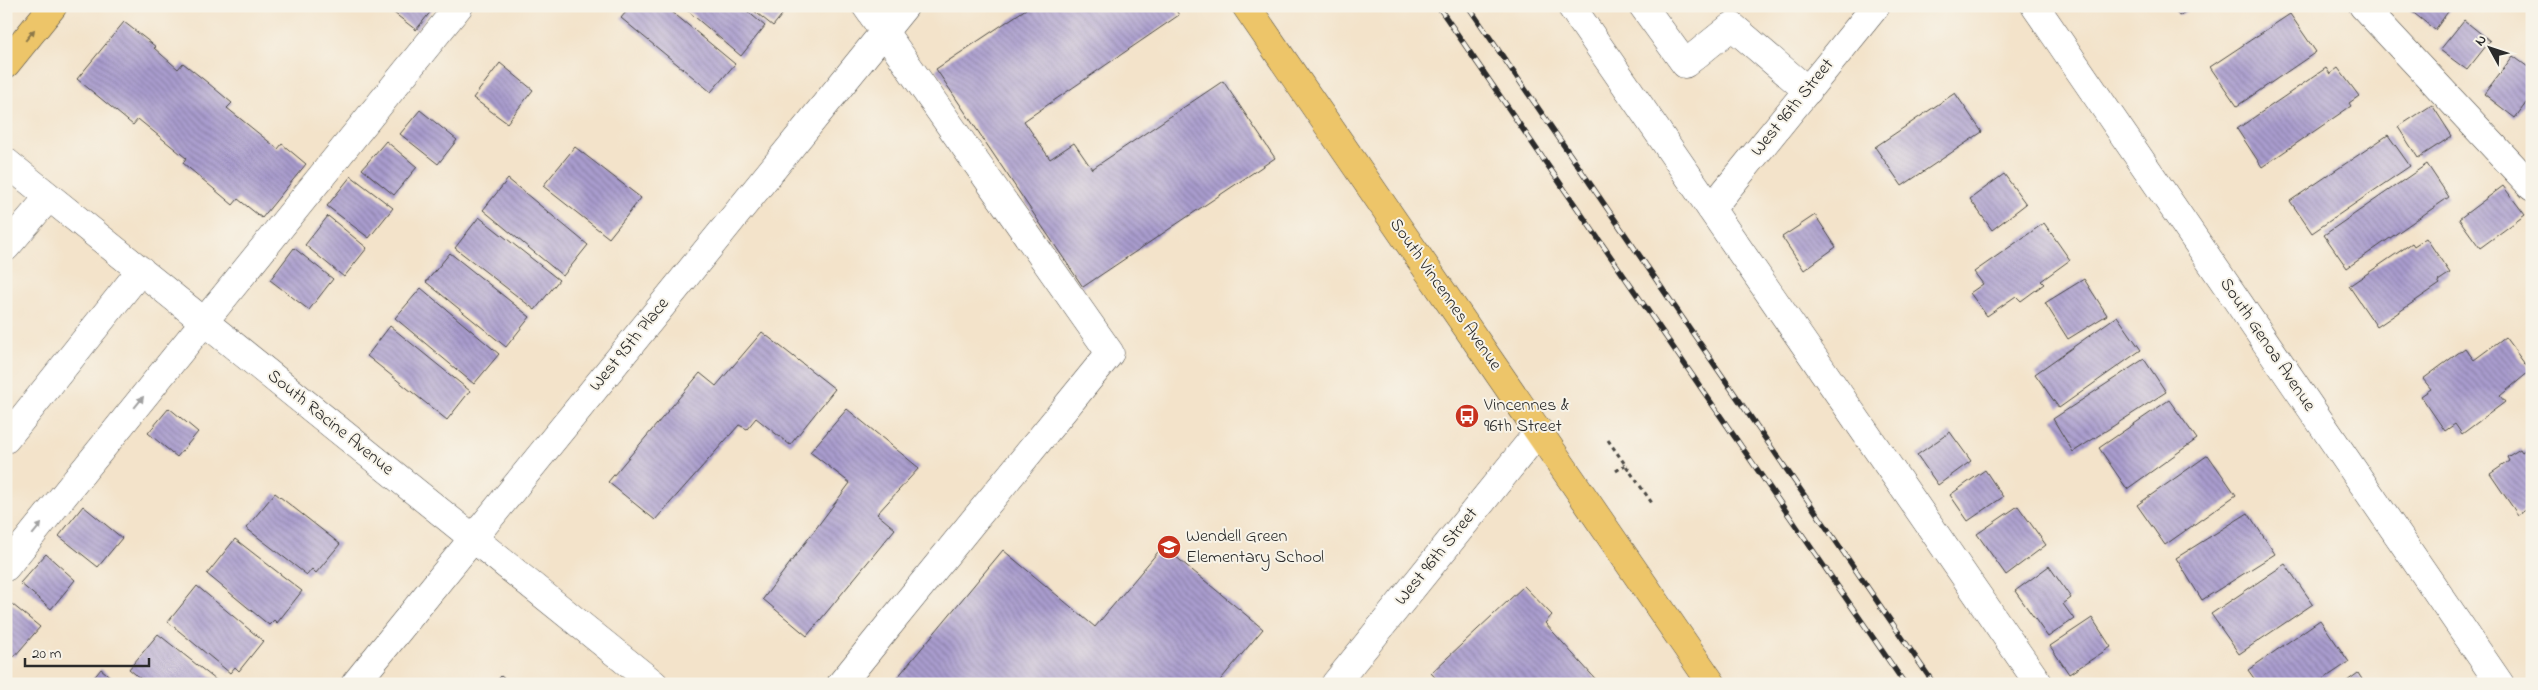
<svg xmlns="http://www.w3.org/2000/svg" width="2538" height="690" viewBox="0 0 2538 690" font-family="'Indie Flower',sans-serif">
	<style>
		.building { fill: url(#building-back-hatch) }
		.lines { fill: none; stroke-linecap: round; stroke-linejoin: round }
		.minor-casing { stroke: #494743; stroke-width: 29 }
		.major-casing { stroke: #494743; stroke-width: 29 }
		.path { stroke: #494743; stroke-width: 3; stroke-dasharray: 4 4; stroke-linecap: butt }
		.minor { stroke: #fff; stroke-width: 28 }
		.major { stroke: #edc569; stroke-width: 28 }
		.rail-casing { stroke: #2b2b2b; stroke-width: 5.5 }
		.rail { stroke: #f7f3e8; stroke-width: 4; stroke-dasharray: 11; stroke-linecap: butt }
		.oneway { fill: #8c784a }
		.oneway2 { fill: #a0a0a0 }
		.labels { text-anchor: middle; dominant-baseline: central; stroke-width: 4; stroke-linejoin: round; paint-order: stroke }
		.street-label { font-size: 18px; fill: #2b2b2b; stroke: #f7f3e8 }
		.poi-label { font-size: 18px; fill: #2b2b2b; stroke: #f7f3e8; text-anchor: start }
	</style>
	<defs>
		<pattern id="building-back-hatch" width="6" height="6" patternUnits="userSpaceOnUse" patternTransform="scale(1.25)"><rect width="6" height="6" fill="#a99cce"/><path d="M-1 5l2 2M0 0l6 6M5-1l2 2" fill="none" stroke="#8a7fa7"/></pattern>
	</defs>
	<rect width="100%" height="100%" fill="#f7f3e8"/>
	<filter id="ink" filterUnits="userSpaceOnUse"><feTurbulence type="fractalNoise" baseFrequency=".02" numOctaves="2"/><feDisplacementMap in="SourceGraphic" scale="10" xChannelSelector="R" yChannelSelector="G"/><feConvolveMatrix kernelMatrix="1 2 1 2 8 2 1 2 1" color-interpolation-filters="sRGB"/></filter>
	<filter id="wash" filterUnits="userSpaceOnUse"><feTurbulence type="fractalNoise" baseFrequency=".0096" numOctaves="4" result="noise"/><feDisplacementMap in="SourceGraphic" scale="20" xChannelSelector="R" yChannelSelector="G"/><feGaussianBlur stdDeviation="1.12" result="paint"/><feColorMatrix in="noise" values="0 0 0 0 0 0 0 0 0 0 0 0 0 0 0 0 0 1.4 0 .05"/><feComposite in="paint" operator="in"/></filter>
	<g filter="url(#wash)">
		<rect width="100%" height="100%" fill="#f3e3ca"/>
		<g id="blocks">
			<!-- building -->
			<path class="building" d="M 385,6 L 435,6 L 416,30 Z
				M 631,6 L 665,6 L 735,64 L 711,92 L 621,18 Z
				M 682,6 L 741,6 L 765,26 L 741,56 Z
				M 748,6 L 789,6 L 773,26 Z
				M 1024,6 L 1173,6 L 1179,15 L 1024,121 L 1050,159 L 1074,143 L 1092,169 L 1223,81 L 1275,158 L 1083,287 L 936,69 L 1026,9 Z
				M 2173,6 L 2194,6 L 2179,16 Z
				M 2405,6 L 2452,6 L 2435,30 Z
				M 2290,14 L 2316,52 L 2237,106 L 2210,67 Z
				M 2464,20 L 2490,41 L 2467,70 L 2440,50 Z
				M 124,22 L 156,47 L 154,48 L 178,69 L 183,63 L 208,83 L 232,103 L 227,108 L 278,149 L 282,144 L 306,164 L 262,218 L 238,199 L 233,205 L 183,163 L 186,158 L 138,119 L 133,125 L 77,79 Z
				M 2513,56 L 2532,70 L 2532,95 L 2515,118 L 2484,94 Z
				M 500,63 L 533,90 L 507,123 L 473,98 Z
				M 2326,68 L 2330,74 L 2338,68 L 2359,96 L 2349,103 L 2351,106 L 2262,167 L 2237,129 Z
				M 1955,93 L 1982,132 L 1902,186 L 1875,147 Z
				M 2432,105 L 2452,136 L 2418,158 L 2398,127 Z
				M 420,110 L 457,140 L 438,164 L 400,134 Z
				M 2388,135 L 2410,166 L 2312,233 L 2290,201 Z
				M 386,141 L 417,167 L 394,195 L 362,169 Z
				M 575,147 L 641,198 L 609,238 L 543,186 Z
				M 2427,164 L 2449,197 L 2347,268 L 2324,235 Z
				M 2004,174 L 2026,204 L 1992,230 L 1970,199 Z
				M 351,176 L 393,208 L 369,238 L 327,206 Z
				M 508,179 L 588,245 L 563,276 L 483,210 Z
				M 2503,186 L 2525,215 L 2480,248 L 2459,219 Z
				M 1815,215 L 1836,247 L 1804,270 L 1782,237 Z
				M 328,216 L 367,248 L 344,277 L 305,245 Z
				M 479,217 L 559,280 L 535,310 L 455,248 Z
				M 2044,223 L 2070,260 L 2041,281 L 2044,284 L 2021,301 L 2016,296 L 1987,316 L 1970,293 L 1983,284 L 1974,272 Z
				M 2426,238 L 2450,273 L 2438,281 L 2440,284 L 2377,327 L 2349,286 L 2412,243 L 2414,246 Z
				M 294,248 L 333,279 L 309,310 L 270,280 Z
				M 450,253 L 530,317 L 506,347 L 426,282 Z
				M 2084,279 L 2107,315 L 2068,339 L 2045,303 Z
				M 421,288 L 499,354 L 474,384 L 395,318 Z
				M 2117,316 L 2141,350 L 2059,408 L 2035,374 Z
				M 390,326 L 470,391 L 447,420 L 367,356 Z
				M 762,332 L 835,389 L 790,445 L 756,418 L 747,429 L 739,425 L 655,520 L 608,482 L 700,373 L 716,386 Z
				M 2505,337 L 2530,371 L 2500,396 L 2505,402 L 2462,434 L 2455,424 L 2445,431 L 2421,396 L 2431,389 L 2423,379 L 2465,348 L 2474,360 Z
				M 2144,359 L 2166,392 L 2073,452 L 2053,419 Z
				M 2169,400 L 2197,439 L 2127,489 L 2099,448 Z
				M 169,408 L 198,432 L 177,457 L 148,433 Z
				M 847,409 L 919,468 L 877,514 L 895,529 L 807,636 L 763,599 L 850,483 L 810,452 Z
				M 1950,432 L 1971,461 L 1938,485 L 1917,455 Z
				M 2532,445 L 2532,506 L 2518,515 L 2490,474 L 2509,461 L 2507,457 L 2520,449 L 2522,452 Z
				M 2208,455 L 2236,495 L 2165,545 L 2137,505 Z
				M 1985,470 L 2003,497 L 1968,521 L 1950,495 Z
				M 275,493 L 340,544 L 316,573 L 312,569 L 307,575 L 246,528 Z
				M 83,506 L 122,538 L 98,567 L 59,536 Z
				M 2018,506 L 2046,545 L 2006,575 L 1977,534 Z
				M 2248,513 L 2275,554 L 2202,600 L 2176,558 Z
				M 235,539 L 302,591 L 277,623 L 274,620 L 269,625 L 207,574 Z
				M 1163,546 L 1263,629 L 1217,684 L 892,684 L 1003,550 L 1095,627 Z
				M 46,554 L 75,580 L 51,609 L 20,583 Z
				M 2285,564 L 2313,604 L 2239,654 L 2211,614 Z
				M 2049,566 L 2071,598 L 2063,604 L 2074,619 L 2048,637 L 2015,591 Z
				M 197,586 L 263,641 L 239,671 L 235,667 L 230,673 L 168,622 Z
				M 1524,586 L 1552,615 L 1545,623 L 1600,684 L 1441,684 L 1431,673 Z
				M 7,600 L 40,627 L 14,657 L 6,650 Z
				M 2092,618 L 2111,647 L 2069,674 L 2050,646 Z
				M 2320,620 L 2349,662 L 2316,684 L 2258,684 L 2248,670 Z
				M 158,634 L 221,684 L 147,684 L 129,669 Z
				M 101,669 L 118,683 L 121,679 L 126,684 L 89,684 Z
				M 2358,673 L 2365,684 L 2343,684 Z
				M 501,676 L 511,684 L 494,684 Z"/>
		</g>
	</g>
	<g filter="url(#ink)">
		<use href="#blocks" fill-opacity="0" stroke="#494743" stroke-width="1"/>
		<g class="lines">
			<!-- minor casing -->
			<g class="minor-casing">
				<path id="minor" d="M 1571,6 L 2039,684
					M 1643,6 L 1685,64 L 1732,26 L 1808,91
					M 2035,6 L 2500,684
					M 2363,6 L 2532,187
					M 6,162 L 654,684
					M 1711,209 L 1876,6
					M 6,247 L 49,197
					M 6,439 L 141,270
					M 6,567 L 459,6
					M 355,684 L 905,6
					M 841,684 L 1110,353 L 866,6
					M 1335,684 L 1539,431"/>
			</g>
			<!-- major casing -->
			<g class="major-casing">
				<path id="major" d="M 1246,6 L 1712,684
					M 6,64 L 53,6"/>
			</g>
			<!-- path -->
			<path class="path" d="M 1608,440 L 1652,503
				M 1616,471 L 1625,465"/>
			<!-- minor -->
			<use href="#minor" class="minor"/>
			<!-- major -->
			<use href="#major" class="major"/>
			<!-- rail casing -->
			<g class="rail-casing">
				<path id="rail" d="M 1438,6 L 1905,684
					M 1468,6 L 1934,684"/>
			</g>
			<!-- rail -->
			<use href="#rail" class="rail"/>
		</g>
		<!-- one-way arrows -->
		<defs><path id="oneway-solid" d="M-6-.8H1V-3.2L6.5 0L1 3.2V.8H-6Z" transform="scale(1.25)"/></defs>
		<use class="oneway" href="#oneway-solid" transform="translate(30 35) rotate(-51)"/>
		<g class="oneway2">
			<use href="#oneway-solid" transform="translate(139 402) rotate(-51)"/>
			<use href="#oneway-solid" transform="translate(37 529) rotate(-51)"/>
		</g>
	</g>
	<!-- icons -->
	<defs>
		<g id="bus-disc" transform="scale(1.25)"><circle r="9.5" fill="#c8321e" stroke="#f7f3e8"/><path d="M-5-6H5V4H4V6H2V4H-2V6H-4V4H-5ZM-3.5-4V0h7V-4ZM-3.5 1.2v1.5H-2V1.2ZM2 1.2v1.5H3.5V1.2Z" fill="#fff"/></g>
		<g id="school-disc" transform="scale(1.25)"><circle r="9.5" fill="#c8321e" stroke="#f7f3e8"/><path d="M0-5L7-2L0 1L-7-2ZM-4 1L0 2.5L4 1V4Q0 6-4 4Z" fill="#fff"/></g>
	</defs>
	<g fill-rule="evenodd">
		<use href="#bus-disc" x="1467" y="416"/>
		<use href="#school-disc" x="1169" y="547"/>
	</g>
	<g class="labels">
		<!-- street labels -->
		<g class="street-label">
			<text transform="translate(1793 108) rotate(-51)">West 96th Street</text>
			<text transform="translate(1445 295) rotate(55)">South Vincennes Avenue</text>
			<text transform="translate(630 345) rotate(-51)">West 95th Place</text>
			<text transform="translate(2267 345) rotate(56)">South Genoa Avenue</text>
			<text transform="translate(330 423) rotate(39)">South Racine Avenue</text>
			<text transform="translate(1437 557) rotate(-51)">West 96th Street</text>
		</g>
		<!-- poi labels -->
		<g class="poi-label">
			<text x="1484" y="406">Vincennes &amp;<tspan x="1484" dy="21">96th Street</tspan></text>
			<text x="1186" y="537">Wendell Green<tspan x="1186" dy="21">Elementary School</tspan></text>
		</g>
	</g>
	<!-- margin -->
	<rect width="2538" height="690" fill="none" stroke="#f7f3e8" stroke-width="25"/>
	<!-- north arrow -->
	<g transform="translate(2490 48) rotate(310)" stroke="#f7f3e8" stroke-width="4" paint-order="stroke">
	<path d="M0-4L9 19L0 12L-9 19Z" fill="#2b2b2b"/>
	<text y="-8" font-size="14" font-weight="bold" text-anchor="middle" fill="#2b2b2b">N</text>
	</g>
	<!-- scale -->
	<path d="M25 658v8h124v-8" fill="none" stroke="#2b2b2b" stroke-width="2.5"/>
	<text x="32" y="658" font-size="15" fill="#2b2b2b" stroke="#f7f3e8" stroke-width="4" paint-order="stroke">20 m</text>
</svg>
